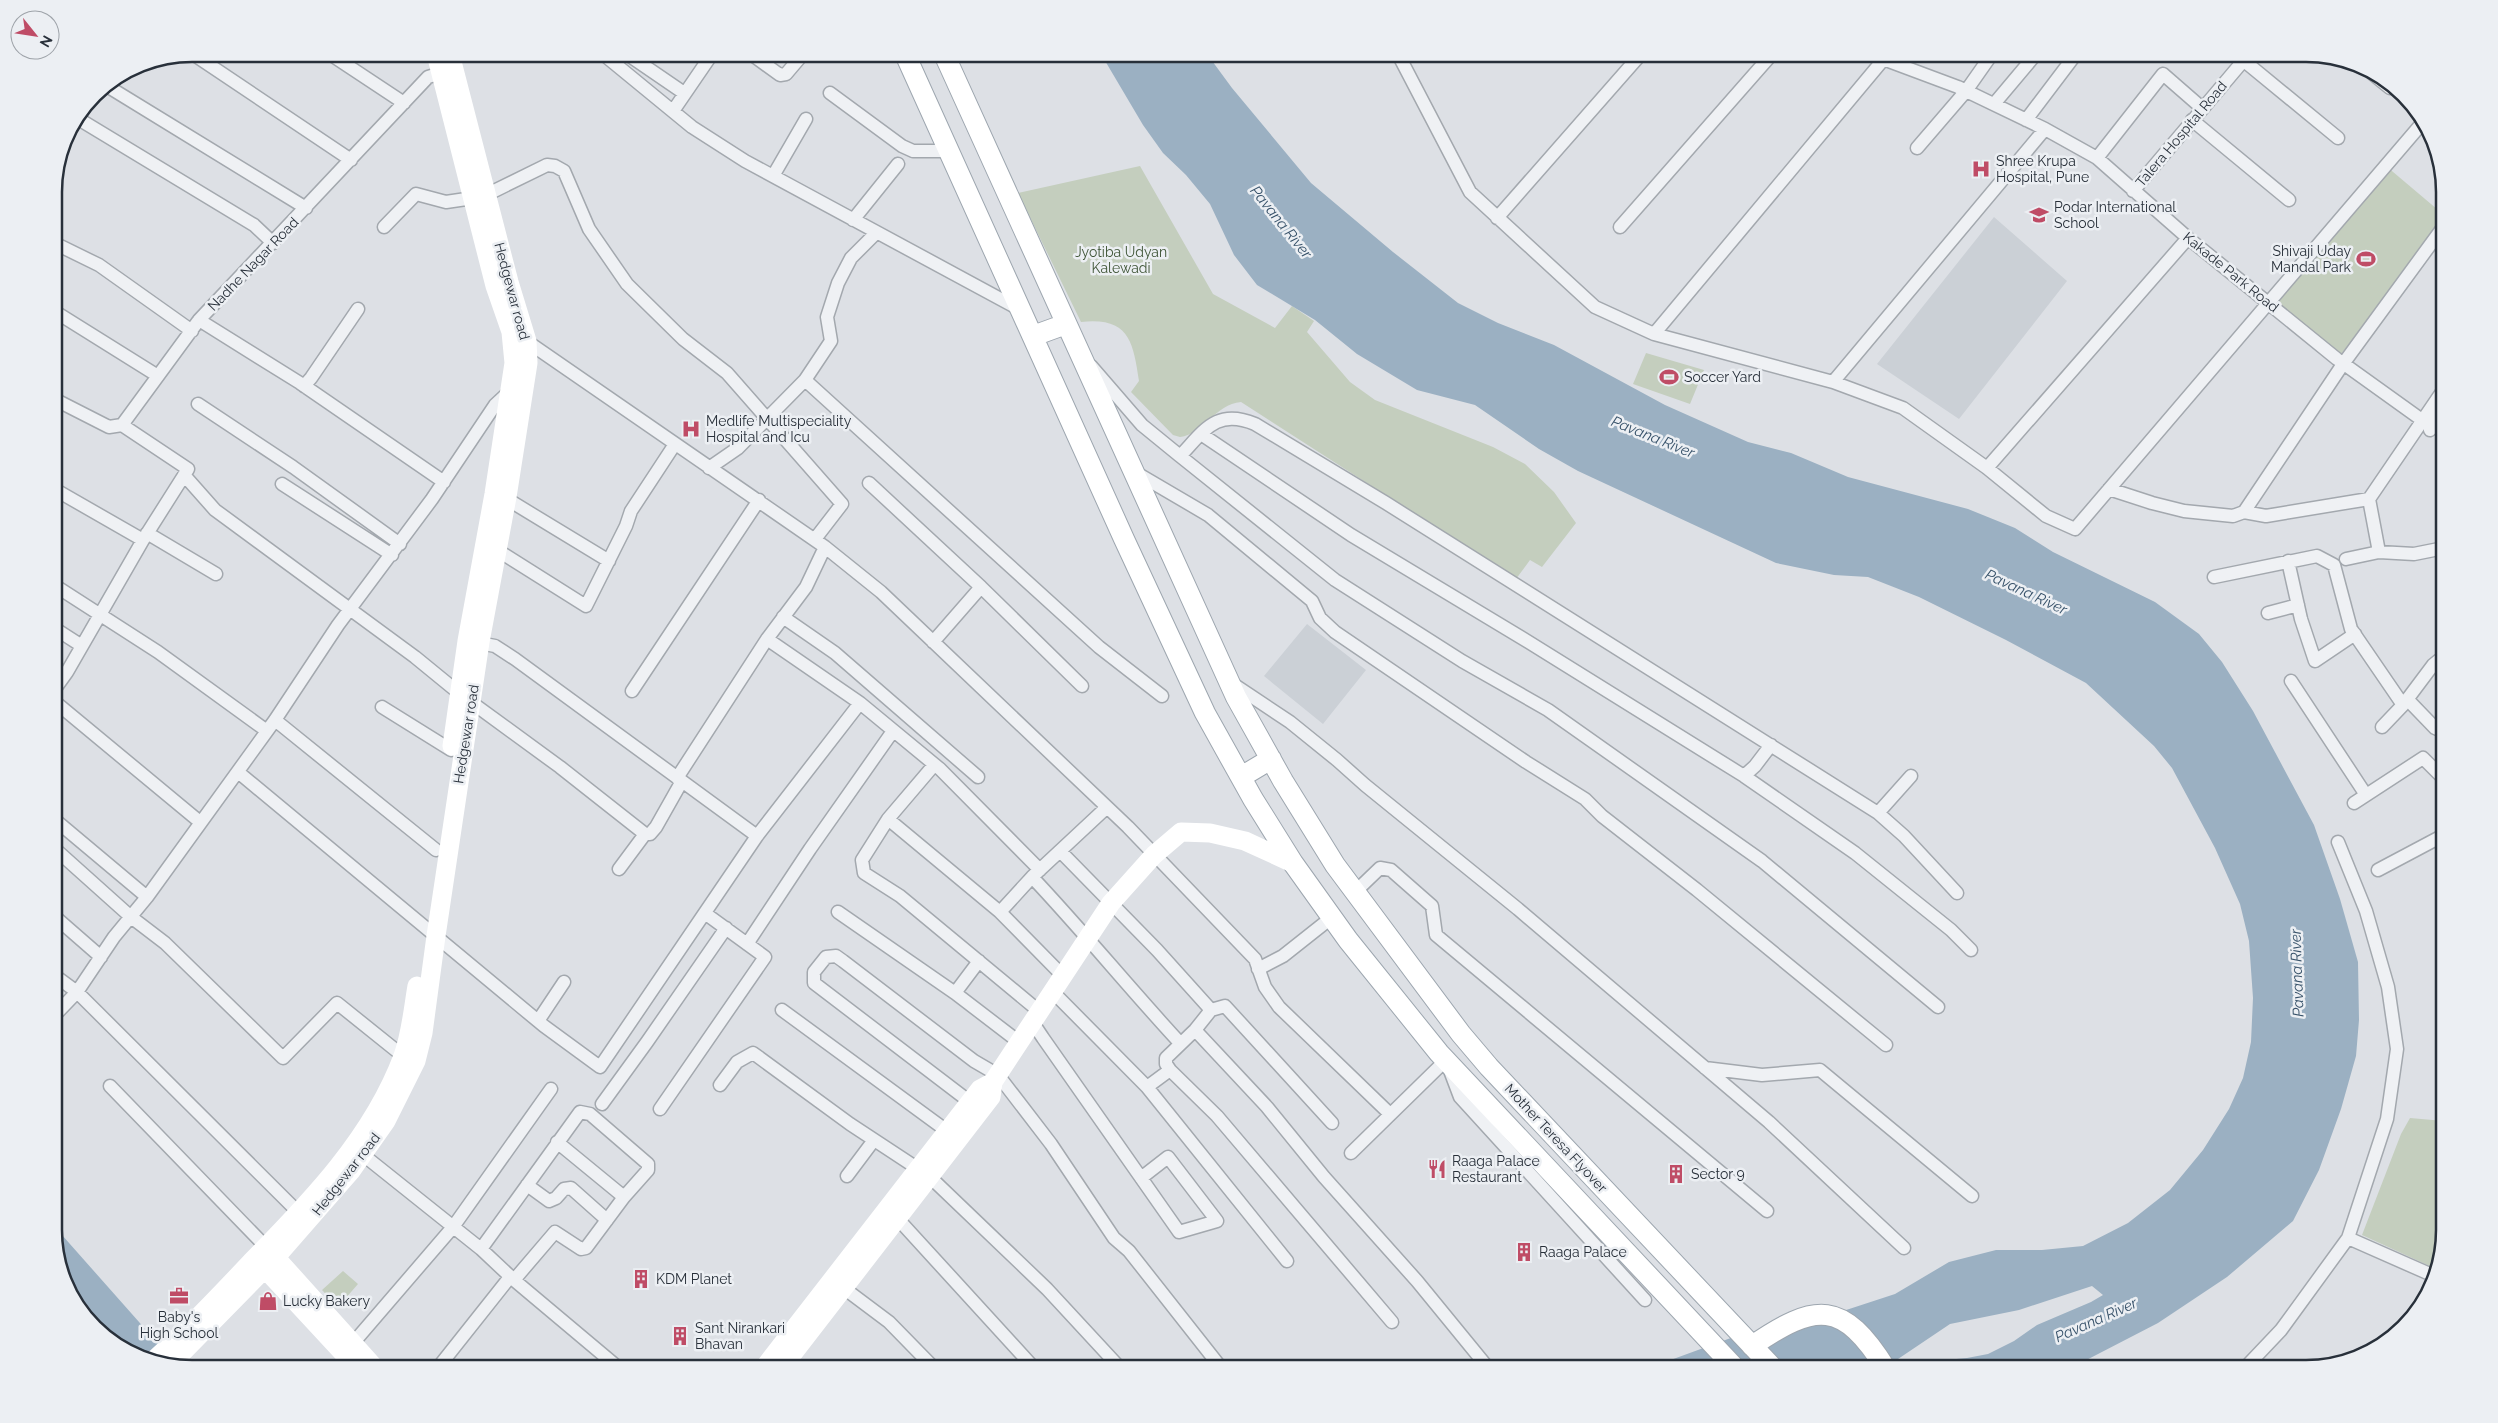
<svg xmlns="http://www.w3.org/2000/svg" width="2498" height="1423" viewBox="0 0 2498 1423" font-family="Raleway,sans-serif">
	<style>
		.built { fill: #cbd0d6 }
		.green { fill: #c4cebe }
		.water { fill: #9bb0c2 }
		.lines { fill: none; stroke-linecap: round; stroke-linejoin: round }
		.street-casing { stroke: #a3a8ae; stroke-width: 15 }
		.primary-casing { stroke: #9da6af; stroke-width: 22 }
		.street { stroke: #eff1f4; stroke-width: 12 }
		.secondary { stroke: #fff; stroke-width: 19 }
		.primary { stroke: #fff; stroke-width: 20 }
		.labels { text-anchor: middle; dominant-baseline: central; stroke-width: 5; stroke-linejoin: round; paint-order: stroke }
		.street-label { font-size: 14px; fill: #28303a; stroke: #eceff3 }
		.poi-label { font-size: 14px; fill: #28303a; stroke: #eceff3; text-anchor: start }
		.park-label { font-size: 14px; fill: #3e5436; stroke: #eceff3 }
		.water-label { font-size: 15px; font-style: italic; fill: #365169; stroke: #eceff3 }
		.rim { fill: none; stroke: #28303a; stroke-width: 2.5 }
	</style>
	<rect width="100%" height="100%" fill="#dde0e5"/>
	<!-- built -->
	<path class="built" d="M 1994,217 L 2067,281 L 1959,419 L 1877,364 Z
		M 1307,624 L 1366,670 L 1323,724 L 1264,676 Z"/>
	<!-- green -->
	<path class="green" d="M 1140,166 L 1213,294 L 1275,328 L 1292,306 L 1314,321 L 1307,332 L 1350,382 L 1375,400 L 1493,447 L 1525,464 L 1554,492 L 1576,523 L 1542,567 L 1530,560 L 1516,579 L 1241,402 C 1215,404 1204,434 1180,437 L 1173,435 L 1131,392 L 1139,381 C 1133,341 1129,317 1081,322 L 1018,193 Z
		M 2386,166 L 2444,215 L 2444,226 L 2337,359 L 2268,301 Z
		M 1646,353 L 1704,370 L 1690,404 L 1633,384 Z
		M 2410,1118 L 2444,1121 L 2444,1231 L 2434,1268 L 2362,1235 L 2401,1134 Z
		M 343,1271 L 358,1284 L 338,1307 L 322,1290 Z"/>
	<!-- water -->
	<path class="water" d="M 1101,54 L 1207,54 L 1232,88 L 1311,183 L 1393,252 L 1458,303 L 1498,323 L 1554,345 L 1665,405 L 1748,442 L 1791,453 L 1848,477 L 1968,509 L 2015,528 L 2053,552 L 2155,602 L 2199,634 L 2222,662 L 2253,711 L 2314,825 L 2340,899 L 2358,962 L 2359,1020 L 2356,1056 L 2341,1109 L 2319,1170 L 2293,1221 L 2227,1277 L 2158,1323 L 2069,1369 L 1908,1369 L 1945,1360 L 1967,1358 L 1988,1354 L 2014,1341 L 2037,1325 L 2091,1302 L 2103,1295 L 2092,1286 L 2019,1310 L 1950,1324 L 1898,1359 L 1901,1369 L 1646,1369 L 1739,1335 L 1837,1313 L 1895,1294 L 1949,1262 L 1996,1250 L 2042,1250 L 2083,1246 L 2128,1223 L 2170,1190 L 2203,1150 L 2229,1109 L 2243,1078 L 2251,1042 L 2253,998 L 2249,941 L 2240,904 L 2215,848 L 2172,768 L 2154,746 L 2086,683 L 2006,640 L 1919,597 L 1868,577 L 1834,575 L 1776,563 L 1578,471 L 1539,449 L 1475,405 L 1417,390 L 1357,354 L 1315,320 L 1257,285 L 1234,255 L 1210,204 L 1186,175 L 1163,153 L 1143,125 Z
		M 54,1226 L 178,1366 L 123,1351 L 77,1307 L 54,1239 Z"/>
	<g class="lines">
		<!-- street casing -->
		<g class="street-casing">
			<path id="street" d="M 193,54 L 351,160
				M 330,54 L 404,103
				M 603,54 L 692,127 L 745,161 L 1019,309
				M 627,54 L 684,93
				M 751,54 L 780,75 L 786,74 L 803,54
				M 1398,54 L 1470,192 L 1595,307 L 1654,334 L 1833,382 L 1903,408 L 1987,468 L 2046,516 L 2075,529 L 2424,121
				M 1876,54 L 1883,59 L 1958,87 L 2045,129 L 2097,158 L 2188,238 L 2337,359 L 2422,420
				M 2243,60 L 2338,138
				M 2369,71 L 2390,88
				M 107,86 L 306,208
				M 830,93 L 902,146 L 913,151 L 949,151
				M 1994,104 L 2036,54
				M 673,111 L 712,54
				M 77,118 L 254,225 L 273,243
				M 2026,120 L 2076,54
				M 2192,120 L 2289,200
				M 1917,148 L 1966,91 L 1992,54
				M 2097,158 L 2163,74 L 2202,108
				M 773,176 L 806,119
				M 2133,191 L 2249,54
				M 486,195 L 547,165 L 555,166 L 564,171 L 589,229 L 627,284 L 683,339 L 727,373 L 842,504 L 815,539
				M 1497,218 L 1641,54
				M 853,220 L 898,164
				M 384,227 L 416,194 L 446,202 L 473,198
				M 1620,227 L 1772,54
				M 54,243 L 99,265 L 192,331
				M 54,311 L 158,376
				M 199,320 L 300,383 L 444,482
				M 1654,334 L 1888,54
				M 522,338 L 825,547 L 881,592 L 1128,827 L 1255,959 L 1265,987 L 1279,1007 L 1390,1114
				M 1091,366 L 1142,425 L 1180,456 C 1204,431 1216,408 1255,424 L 1386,503 L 1878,813 L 1904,836 L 1957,893
				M 805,380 L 1099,647 L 1162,696
				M 1833,382 L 2045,129
				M 304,386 L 311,378 L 358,309
				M 2444,389 L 2369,499 L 2379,552 L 2414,554 L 2444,548
				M 54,399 L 109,427 L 122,425 L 199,320 L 428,77 L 448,71
				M 198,404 L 293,467 L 400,544
				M 2430,430 L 2444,410
				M 1201,434 L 1351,535 L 1522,638 L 1744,776 L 1855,853 L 1951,930 L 1971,950
				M 1180,456 L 1335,580 L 1462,661 L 1548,710 L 1762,861 L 1938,1007
				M 709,468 L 738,448 L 805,380 L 831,341 L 827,317 L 838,283 L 851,258 L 876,233
				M 1987,468 L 2188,238
				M 1133,471 L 1208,515 L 1312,601 L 1320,618 L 1335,632 L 1526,762 L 1585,799 L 1602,816 L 1697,890 L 1886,1045
				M 184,475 L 215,510 L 415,657 L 459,693
				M 869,483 L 981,587
				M 282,484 L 392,555
				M 54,489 L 143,540
				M 2109,489 L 2152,503 L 2184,511 L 2233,516 L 2244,512 L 2266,516 L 2369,499
				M 502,496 L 609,561
				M 2244,512 L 2343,364 L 2444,226
				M 147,533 L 216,574
				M 497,550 L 586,606 L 626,526 L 631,511 L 675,444
				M 2346,559 L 2379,552
				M 2288,561 L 2301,619 L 2315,661 L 2355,634
				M 2214,577 L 2317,556 L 2334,565 L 2351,629 L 2403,705 L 2433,665 L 2444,656
				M 54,585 L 158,652 L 267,731
				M 2268,613 L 2298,605
				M 783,617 L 835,653 L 978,777
				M 54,628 L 82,646
				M 767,639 L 860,703 L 940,769 L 1040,870
				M 474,642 L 495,646 L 515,659 L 757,836
				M 933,642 L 981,587 L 1082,686
				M 2291,681 L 2366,795
				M 1233,684 L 1290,722 L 1337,760 L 1365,785 L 1518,909 L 1769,1122 L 1904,1248
				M 54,690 L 67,672 L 143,540 L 188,469 L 122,425
				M 632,691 L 759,500
				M 2408,700 L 2435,728 L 2444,732
				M 54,701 L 200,822
				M 471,702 L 560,767 L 645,834 L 650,834 L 656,827 L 682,781
				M 382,707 L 451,750
				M 275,720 L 436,850
				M 2382,727 L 2403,705
				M 934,765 L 888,819 L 862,860 L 864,873 L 900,896 L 1040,1012
				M 238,772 L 544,1026 L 600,1067 L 757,836 L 860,703
				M 1744,776 L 1755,766 L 1771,745
				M 677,778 L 767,639 L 806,587 L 825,547
				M 2354,803 L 2423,758 L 2444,779
				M 1878,813 L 1911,776
				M 54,819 L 147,897
				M 888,819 L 1000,912 L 1063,976
				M 54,848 L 131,917 L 165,943 L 283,1058 L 337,1003 L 403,1056
				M 1061,852 L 1157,950 L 1211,1010
				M 619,869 L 645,834
				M 2378,870 L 2444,835
				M 1032,877 C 1083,931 1130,989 1180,1043
				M 1355,892 L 1380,868 L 1391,870 L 1432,906 L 1436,935 L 1767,1211
				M 838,912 L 955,993 L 1019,1042
				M 1000,912 L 1032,877 L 1106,808
				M 54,916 L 101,957
				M 747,944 L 810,849 L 893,731
				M 1258,969 L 1283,956 L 1331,918
				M 54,975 L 77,992 L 303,1217
				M 1053,992 L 1147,1087 L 1287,1261
				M 955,993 L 979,961
				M 782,1010 L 947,1131
				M 54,1016 L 77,992 L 114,937 L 147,897 L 275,720 L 338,625 L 432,499 L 495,405 L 510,391
				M 538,1021 L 564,982
				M 1033,1023 L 1043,1038 L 1179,1232 L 1217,1221 L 1168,1157 L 1141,1178
				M 1195,1030 L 1267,1107 L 1324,1177 L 1417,1281 L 1489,1369
				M 1705,1068 L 1762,1075 L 1820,1070 L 1972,1196
				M 720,1085 L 737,1062 L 753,1053 L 850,1124 L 929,1176 L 1047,1289 L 1121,1369
				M 110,1086 L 266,1247
				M 1147,1087 L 1170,1070
				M 970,1102 L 814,983 L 814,972 L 826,957 L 836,956 L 843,961 L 974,1061 L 998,1075 L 1051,1144 L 1114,1238 L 1129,1251 L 1222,1369
				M 602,1104 L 647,1042 L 726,928
				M 660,1109 L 765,957 L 706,914
				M 1332,1123 L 1225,1006 L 1211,1010 L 1195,1030 L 1166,1058 L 1166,1064 L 1170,1070 L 1217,1116 L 1392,1322
				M 357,1150 L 481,1249 L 514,1280 L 620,1369
				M 1351,1153 L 1446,1060 L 1460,1097 L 1645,1300
				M 847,1176 L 874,1140
				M 527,1185 L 549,1201 L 556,1198 L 564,1189 L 571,1188 L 607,1220
				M 898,1219 L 1035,1369
				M 2348,1238 L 2432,1275
				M 481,1249 L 580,1112 L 590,1114 L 648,1164 L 648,1170 L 624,1197
				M 514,1280 L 555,1232 L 581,1249 L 586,1248 L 624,1197 L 557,1142
				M 837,1283 L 889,1322 L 935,1369
				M 348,1349 L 453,1227 L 551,1089
				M 437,1369 L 510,1277
				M 2244,1369 L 2281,1330 L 2348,1238 L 2387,1119 L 2397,1049 L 2388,987 L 2366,911 L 2338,842"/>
		</g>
		<!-- primary casing -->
		<g class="primary-casing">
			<path id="primary" d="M 905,54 L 1124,539 L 1205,713 L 1253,799 L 1293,863 L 1348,940 L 1439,1053 L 1736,1369
				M 944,54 L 1236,697 L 1283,781 L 1335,865 L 1461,1034 L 1489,1067 L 1774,1369
				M 1033,336 L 1066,324
				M 1241,777 L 1271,759
				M 1752,1346 C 1816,1302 1843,1300 1886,1369"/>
		</g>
		<!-- street -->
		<use href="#street" class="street"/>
		<!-- secondary -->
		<path class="secondary" d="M 436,54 L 495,286 L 511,332 L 514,363 L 494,494 L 467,641 L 452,746
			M 268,1249 L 376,1369
			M 256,1259 L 358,1369
			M 155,1359 C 189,1328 220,1295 251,1262 C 310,1202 373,1137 403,1056 C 411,1034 413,1009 417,986
			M 171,1364 L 276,1257 L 351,1171 L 386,1121 L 416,1061 L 423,1033 L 436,936 L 480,642 L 507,497 L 528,363 L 527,341 L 509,282 L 450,54
			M 763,1369 L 980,1089 L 993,1082
			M 781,1369 L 991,1097 L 993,1082 L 1111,903 L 1154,855 L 1181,832 L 1210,833 L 1245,841 L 1293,863"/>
		<!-- primary -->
		<use href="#primary" class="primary"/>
	</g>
	<!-- icons -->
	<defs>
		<g id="hospital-bare" transform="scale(1.5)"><path d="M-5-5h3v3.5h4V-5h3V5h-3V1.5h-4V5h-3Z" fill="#bf4c66" stroke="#eceff3" stroke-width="2.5" paint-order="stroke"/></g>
		<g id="school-bare" transform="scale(1.5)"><path d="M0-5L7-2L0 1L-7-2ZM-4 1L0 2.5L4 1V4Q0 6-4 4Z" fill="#bf4c66" stroke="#eceff3" stroke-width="2.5" paint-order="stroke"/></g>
		<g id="stadium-bare" transform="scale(1.5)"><path d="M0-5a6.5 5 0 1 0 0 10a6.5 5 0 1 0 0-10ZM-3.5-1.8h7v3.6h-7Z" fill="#bf4c66" stroke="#eceff3" stroke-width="2.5" paint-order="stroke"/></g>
		<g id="restaurant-bare" transform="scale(1.5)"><path d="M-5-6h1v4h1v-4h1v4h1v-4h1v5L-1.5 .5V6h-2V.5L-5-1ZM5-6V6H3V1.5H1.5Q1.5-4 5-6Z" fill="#bf4c66" stroke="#eceff3" stroke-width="2.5" paint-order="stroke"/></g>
		<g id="building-bare" transform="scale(1.5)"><path d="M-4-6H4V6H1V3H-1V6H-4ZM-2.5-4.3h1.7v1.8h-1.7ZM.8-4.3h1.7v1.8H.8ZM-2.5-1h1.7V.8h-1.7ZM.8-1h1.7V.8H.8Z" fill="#bf4c66" stroke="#eceff3" stroke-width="2.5" paint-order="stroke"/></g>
		<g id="office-bare" transform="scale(1.5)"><path d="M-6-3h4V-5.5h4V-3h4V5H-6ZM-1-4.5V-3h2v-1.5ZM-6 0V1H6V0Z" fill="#bf4c66" stroke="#eceff3" stroke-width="2.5" paint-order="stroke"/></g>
		<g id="shop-bare" transform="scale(1.5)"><path d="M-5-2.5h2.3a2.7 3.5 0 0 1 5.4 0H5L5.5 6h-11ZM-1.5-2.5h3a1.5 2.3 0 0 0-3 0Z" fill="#bf4c66" stroke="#eceff3" stroke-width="2.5" paint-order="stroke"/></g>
	</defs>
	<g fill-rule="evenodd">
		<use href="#hospital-bare" x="1981" y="169"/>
		<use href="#school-bare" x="2039" y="215"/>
		<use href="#stadium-bare" x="2366" y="259"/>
		<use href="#stadium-bare" x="1669" y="377"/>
		<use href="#hospital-bare" x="691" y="429"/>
		<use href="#restaurant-bare" x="1437" y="1169"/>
		<use href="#building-bare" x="1676" y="1174"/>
		<use href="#building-bare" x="1524" y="1252"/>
		<use href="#building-bare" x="641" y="1279"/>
		<use href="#office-bare" x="179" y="1296"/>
		<use href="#shop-bare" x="268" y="1301"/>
		<use href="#building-bare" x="680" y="1336"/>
	</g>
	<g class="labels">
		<!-- street labels -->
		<g class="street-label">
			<text transform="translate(2181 134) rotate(-50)">Talera Hospital Road</text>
			<text transform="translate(253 264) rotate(-46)">Nadhe Nagar Road</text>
			<text transform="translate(2231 272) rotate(39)">Kakade Park Road</text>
			<text transform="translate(512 291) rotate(75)">Hedgewar road</text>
			<text transform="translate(466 734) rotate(-81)">Hedgewar road</text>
			<text transform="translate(1556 1138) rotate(47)">Mother Teresa Flyover</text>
			<text transform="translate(346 1174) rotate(-52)">Hedgewar road</text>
		</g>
		<!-- poi labels -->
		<g class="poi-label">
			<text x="1996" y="161">Shree Krupa<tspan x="1996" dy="16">Hospital, Pune</tspan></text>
			<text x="2054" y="207">Podar International<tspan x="2054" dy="16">School</tspan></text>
			<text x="2351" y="251" text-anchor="end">Shivaji Uday<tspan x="2351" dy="16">Mandal Park</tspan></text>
			<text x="1684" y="377">Soccer Yard</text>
			<text x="706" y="421">Medlife Multispeciality<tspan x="706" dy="16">Hospital and Icu</tspan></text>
			<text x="1452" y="1161">Raaga Palace<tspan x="1452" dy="16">Restaurant</tspan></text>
			<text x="1691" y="1174">Sector 9</text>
			<text x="1539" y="1252">Raaga Palace</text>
			<text x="656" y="1279">KDM Planet</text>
			<text x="283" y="1301">Lucky Bakery</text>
			<text x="179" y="1317" text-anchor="middle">Baby's<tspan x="179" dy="16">High School</tspan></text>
			<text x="695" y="1328">Sant Nirankari<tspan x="695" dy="16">Bhavan</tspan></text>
		</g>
		<!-- park labels -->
		<g class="park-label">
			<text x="1121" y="252">Jyotiba Udyan<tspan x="1121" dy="16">Kalewadi</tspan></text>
		</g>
		<!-- water labels -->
		<g class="water-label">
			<text transform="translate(1281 222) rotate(51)">Pavana River</text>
			<text transform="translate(1653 437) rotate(22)">Pavana River</text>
			<text transform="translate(2026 592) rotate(25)">Pavana River</text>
			<text transform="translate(2297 973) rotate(-92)">Pavana River</text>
			<text transform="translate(2096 1320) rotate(-24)">Pavana River</text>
		</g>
	</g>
	<!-- crop -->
	<path d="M0 0H2498V1423H0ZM192 62H2306A130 130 0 0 1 2436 192V1230A130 130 0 0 1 2306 1360H192A130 130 0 0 1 62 1230V192A130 130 0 0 1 192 62Z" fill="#eceff3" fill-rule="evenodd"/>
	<path class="rim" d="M192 62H2306A130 130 0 0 1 2436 192V1230A130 130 0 0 1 2306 1360H192A130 130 0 0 1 62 1230V192A130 130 0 0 1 192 62Z"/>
	<!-- north arrow -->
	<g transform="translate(35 35) rotate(120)"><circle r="24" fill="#eceff3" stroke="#9ea3a9"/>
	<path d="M0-4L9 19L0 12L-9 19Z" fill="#bf4c66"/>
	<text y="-8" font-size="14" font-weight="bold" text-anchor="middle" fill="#28303a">N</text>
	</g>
</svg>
